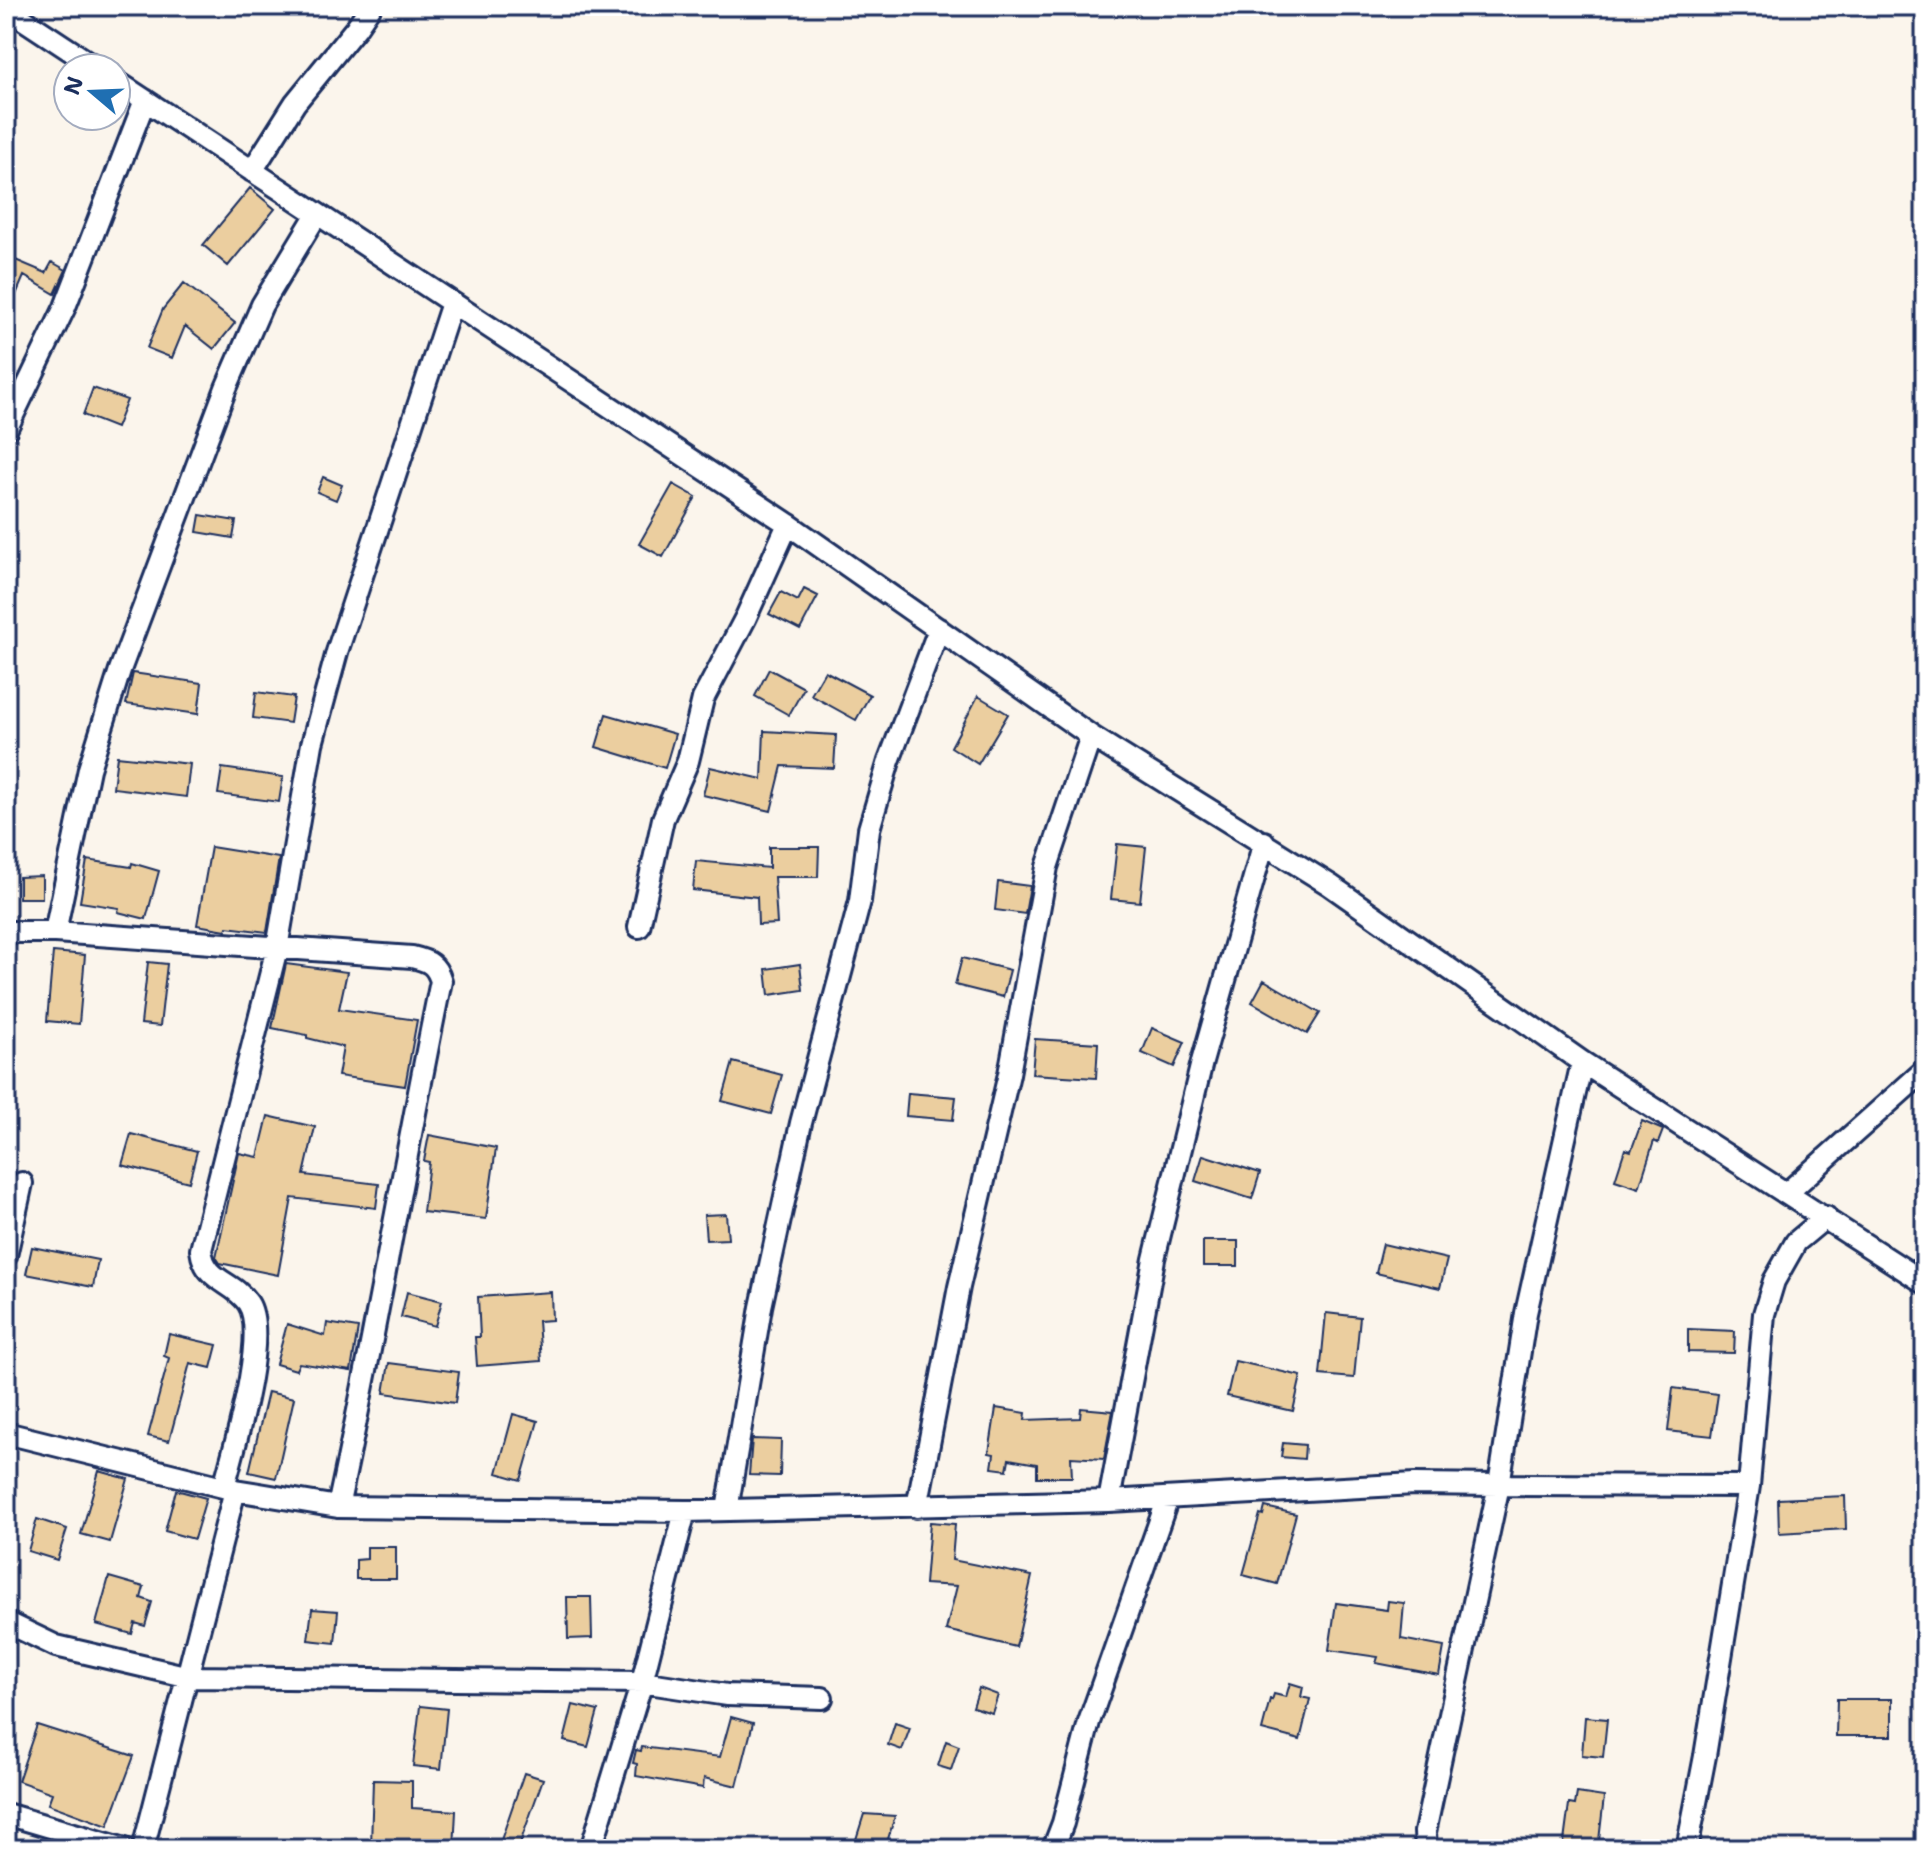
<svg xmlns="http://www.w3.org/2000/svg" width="1931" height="1855" viewBox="0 0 1931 1855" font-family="'Shantell Sans',sans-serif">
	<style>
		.building { fill: #ebce9f; stroke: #1b2f5e; stroke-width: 2 }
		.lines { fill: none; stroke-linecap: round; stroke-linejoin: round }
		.minor-casing { stroke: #1b2f5e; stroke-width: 26 }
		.minor { stroke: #fff; stroke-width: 20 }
	</style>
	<rect width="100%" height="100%" fill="#fbf5ec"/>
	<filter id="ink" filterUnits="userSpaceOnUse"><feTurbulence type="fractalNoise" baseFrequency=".0125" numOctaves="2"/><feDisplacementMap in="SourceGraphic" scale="16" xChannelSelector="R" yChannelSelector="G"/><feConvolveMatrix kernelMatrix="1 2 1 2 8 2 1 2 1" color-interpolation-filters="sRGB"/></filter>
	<g filter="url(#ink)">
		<!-- building -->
		<path class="building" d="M 250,188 L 275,209 L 228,266 L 203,245 Z
			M 6,256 L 46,273 L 52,262 L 66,270 L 55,294 L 24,276 L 6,318 Z
			M 184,283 L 235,323 L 214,349 L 185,326 L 172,358 L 147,348 L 163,309 Z
			M 93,388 L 127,400 L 116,428 L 83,415 Z
			M 323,477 L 342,485 L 336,500 L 317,492 Z
			M 673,484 L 696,497 L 663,557 L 639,544 Z
			M 200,515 L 236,521 L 233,538 L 197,532 Z
			M 804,589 L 818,596 L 800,630 L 769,614 L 781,592 L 798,601 Z
			M 769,669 L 804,688 L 789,715 L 755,696 Z
			M 825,671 L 870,695 L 856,720 L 811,695 Z
			M 133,673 L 202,683 L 198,714 L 126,704 Z
			M 256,692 L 294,697 L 290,723 L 253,718 Z
			M 978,696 L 1008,714 L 978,764 L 951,747 Z
			M 606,714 L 675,734 L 665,768 L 596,747 Z
			M 764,731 L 836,735 L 834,768 L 782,766 L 771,811 L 703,795 L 710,767 L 762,779 Z
			M 117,756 L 190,764 L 186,797 L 113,788 Z
			M 222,768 L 283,777 L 279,802 L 218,794 Z
			M 1117,844 L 1146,847 L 1140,902 L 1111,899 Z
			M 211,847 L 279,858 L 267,932 L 227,927 L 226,930 L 197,925 Z
			M 769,847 L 819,847 L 818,877 L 774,877 L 777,924 L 758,925 L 757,897 L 693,890 L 696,861 L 769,868 Z
			M 87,860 L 131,867 L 132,863 L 159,871 L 146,919 L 118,912 L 119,908 L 80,902 Z
			M 42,876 L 42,898 L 19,898 L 19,877 Z
			M 998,882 L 1030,886 L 1025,914 L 995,910 Z
			M 53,952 L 85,955 L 79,1024 L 47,1021 Z
			M 962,958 L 1010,970 L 1003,997 L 955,985 Z
			M 148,962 L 167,964 L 160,1026 L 141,1024 Z
			M 286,964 L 347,972 L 339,1009 L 417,1020 L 405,1086 L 338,1076 L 343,1047 L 307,1038 L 307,1035 L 272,1028 Z
			M 800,964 L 803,990 L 769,995 L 766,969 Z
			M 1264,980 L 1320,1013 L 1307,1034 L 1252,1002 Z
			M 1152,1028 L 1185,1042 L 1174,1067 L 1142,1053 Z
			M 1035,1039 L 1098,1043 L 1096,1078 L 1032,1074 Z
			M 733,1062 L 782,1075 L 771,1114 L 722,1101 Z
			M 908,1093 L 956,1097 L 953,1120 L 906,1116 Z
			M 268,1116 L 315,1127 L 304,1175 L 379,1184 L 376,1208 L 292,1198 L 278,1275 L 220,1263 L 216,1257 L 239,1153 L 258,1157 Z
			M 1642,1121 L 1663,1130 L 1658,1143 L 1654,1141 L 1639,1188 L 1615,1180 L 1625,1149 L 1631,1151 Z
			M 131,1134 L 197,1151 L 189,1182 L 122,1165 Z
			M 429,1135 L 496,1148 L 486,1219 L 423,1212 L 429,1162 L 424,1161 Z
			M 1203,1155 L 1260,1173 L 1252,1199 L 1195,1181 Z
			M 726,1214 L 728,1239 L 706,1240 L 704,1215 Z
			M 1203,1241 L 1238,1241 L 1238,1266 L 1203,1266 Z
			M 1383,1244 L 1447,1259 L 1440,1288 L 1376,1273 Z
			M 32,1247 L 98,1260 L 93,1287 L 26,1274 Z
			M 407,1292 L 442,1301 L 435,1326 L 401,1317 Z
			M 551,1292 L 552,1320 L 538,1321 L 541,1361 L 477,1366 L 475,1337 L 480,1337 L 478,1297 Z
			M 1326,1313 L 1360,1317 L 1354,1378 L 1320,1375 Z
			M 327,1323 L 358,1328 L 351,1371 L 299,1363 L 296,1370 L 276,1364 L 287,1324 L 325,1336 Z
			M 1688,1329 L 1735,1331 L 1734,1353 L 1688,1352 Z
			M 169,1334 L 217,1345 L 211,1368 L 190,1363 L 169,1441 L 148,1436 L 169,1358 L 164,1356 Z
			M 1235,1361 L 1301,1376 L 1293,1411 L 1227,1396 Z
			M 389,1363 L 459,1372 L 455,1403 L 384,1393 Z
			M 1673,1388 L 1718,1394 L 1712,1436 L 1668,1431 Z
			M 268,1392 L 294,1398 L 276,1478 L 249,1472 Z
			M 996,1408 L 1026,1413 L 1025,1420 L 1080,1418 L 1081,1408 L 1113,1411 L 1104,1459 L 1071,1457 L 1072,1477 L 1037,1477 L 1037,1464 L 1009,1459 L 1007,1470 L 992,1468 L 994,1454 L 989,1453 Z
			M 513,1414 L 538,1421 L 521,1480 L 497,1473 Z
			M 752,1439 L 781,1440 L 780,1476 L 749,1475 Z
			M 1283,1443 L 1305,1445 L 1304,1459 L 1281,1457 Z
			M 99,1471 L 128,1479 L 110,1542 L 81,1534 Z
			M 176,1490 L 206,1498 L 194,1539 L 165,1531 Z
			M 1845,1496 L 1846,1529 L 1779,1533 L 1778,1499 Z
			M 1265,1507 L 1296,1514 L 1277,1584 L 1243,1575 L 1260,1514 L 1263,1515 Z
			M 37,1519 L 67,1529 L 57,1560 L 28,1551 Z
			M 930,1522 L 955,1524 L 952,1560 L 1032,1576 L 1016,1647 L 946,1630 L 957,1586 L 925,1584 Z
			M 367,1547 L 396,1547 L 396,1579 L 356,1579 L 356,1560 L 367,1559 Z
			M 109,1577 L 144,1587 L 141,1598 L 152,1602 L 145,1626 L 135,1623 L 132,1634 L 96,1624 Z
			M 567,1597 L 591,1597 L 592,1638 L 568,1639 Z
			M 1388,1601 L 1404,1603 L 1401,1639 L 1444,1647 L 1439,1675 L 1376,1663 L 1378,1657 L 1329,1650 L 1336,1603 L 1387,1610 Z
			M 312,1609 L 338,1611 L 335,1643 L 308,1640 Z
			M 1290,1683 L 1303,1687 L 1301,1697 L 1310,1699 L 1300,1740 L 1262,1730 L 1270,1699 L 1272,1700 L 1274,1694 L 1286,1697 Z
			M 979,1688 L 998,1695 L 992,1713 L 973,1707 Z
			M 1837,1699 L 1892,1699 L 1892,1736 L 1836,1736 Z
			M 573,1705 L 598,1711 L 588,1747 L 564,1741 Z
			M 420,1706 L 447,1709 L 441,1769 L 413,1766 Z
			M 731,1717 L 753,1723 L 737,1786 L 704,1778 L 703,1788 L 636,1776 L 637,1764 L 633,1763 L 636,1750 L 641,1751 L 642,1747 L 720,1757 Z
			M 1585,1717 L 1607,1719 L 1603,1757 L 1582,1755 Z
			M 895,1723 L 910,1728 L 902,1750 L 888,1745 Z
			M 37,1725 L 134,1756 L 108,1826 L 48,1804 L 52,1793 L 18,1781 Z
			M 946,1741 L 959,1746 L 951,1770 L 938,1766 Z
			M 524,1773 L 543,1779 L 519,1846 L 501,1840 Z
			M 373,1780 L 412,1781 L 412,1808 L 456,1811 L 454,1849 L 371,1846 Z
			M 1577,1793 L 1604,1797 L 1598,1849 L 1563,1849 L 1569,1804 L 1575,1805 Z
			M 864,1814 L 895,1816 L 885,1849 L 853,1849 Z"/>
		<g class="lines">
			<!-- minor casing -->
			<g class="minor-casing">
				<path id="minor" d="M 6,8 L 97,68
					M 116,81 L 788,524 L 1091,736 L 1330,885 L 1582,1062 L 1925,1283
					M 252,171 L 295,103 L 356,28 L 371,6
					M 6,430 L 65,307 L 145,100
					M 639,927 L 663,819 L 688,761 L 703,699 L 746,617 L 788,524
					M 6,932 L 55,932 L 412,957 C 429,961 436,964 441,981 C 405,1156 376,1332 338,1507
					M 55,932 L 89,769 L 120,670 L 226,388 L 262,305 L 317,214
					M 1787,1193 L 1925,1070
					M 6,1256 L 22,1183
					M 6,1433 L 235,1490 L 338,1507 L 685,1511
					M 224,1487 C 233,1451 269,1334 248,1303 C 232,1280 205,1282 201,1250 L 277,948 L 312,744 L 337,652 L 452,303
					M 1109,1501 L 1154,1259 L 1202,1062 L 1264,842
					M 917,1507 L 959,1287 L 1009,1074 L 1047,867 L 1091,736
					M 727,1510 L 761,1307 L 801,1123 L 860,901 L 869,829 L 889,761 L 939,629
					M 6,1622 L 56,1646 L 189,1677 L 642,1682 L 727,1695 L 822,1698
					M 6,1814 L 125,1849
					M 143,1849 L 235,1490
					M 591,1849 L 642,1682 L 685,1511 L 1109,1501 L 1415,1484 L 1499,1485 L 1526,1313 L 1582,1062
					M 1053,1849 L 1063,1823 L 1089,1722 L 1168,1498
					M 1426,1849 L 1425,1832 L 1499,1485 L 1749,1486
					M 1687,1849 L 1705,1756 L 1749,1486 L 1764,1314 L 1774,1281 L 1796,1242 L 1826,1217"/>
			</g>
			<!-- minor -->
			<use href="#minor" class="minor"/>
		</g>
	</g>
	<!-- margin -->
	<rect width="1931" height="1855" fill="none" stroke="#fff" stroke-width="32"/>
	<rect x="16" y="16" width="1899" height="1823" fill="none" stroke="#1b2f5e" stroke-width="3" filter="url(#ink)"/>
	<!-- north arrow -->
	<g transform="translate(92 92) rotate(289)"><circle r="38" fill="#ffffff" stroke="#a4acbf" stroke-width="2"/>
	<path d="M0-6L14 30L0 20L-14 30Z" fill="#1f6fb2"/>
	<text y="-12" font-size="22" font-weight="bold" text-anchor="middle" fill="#1b2f5e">N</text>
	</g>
</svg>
